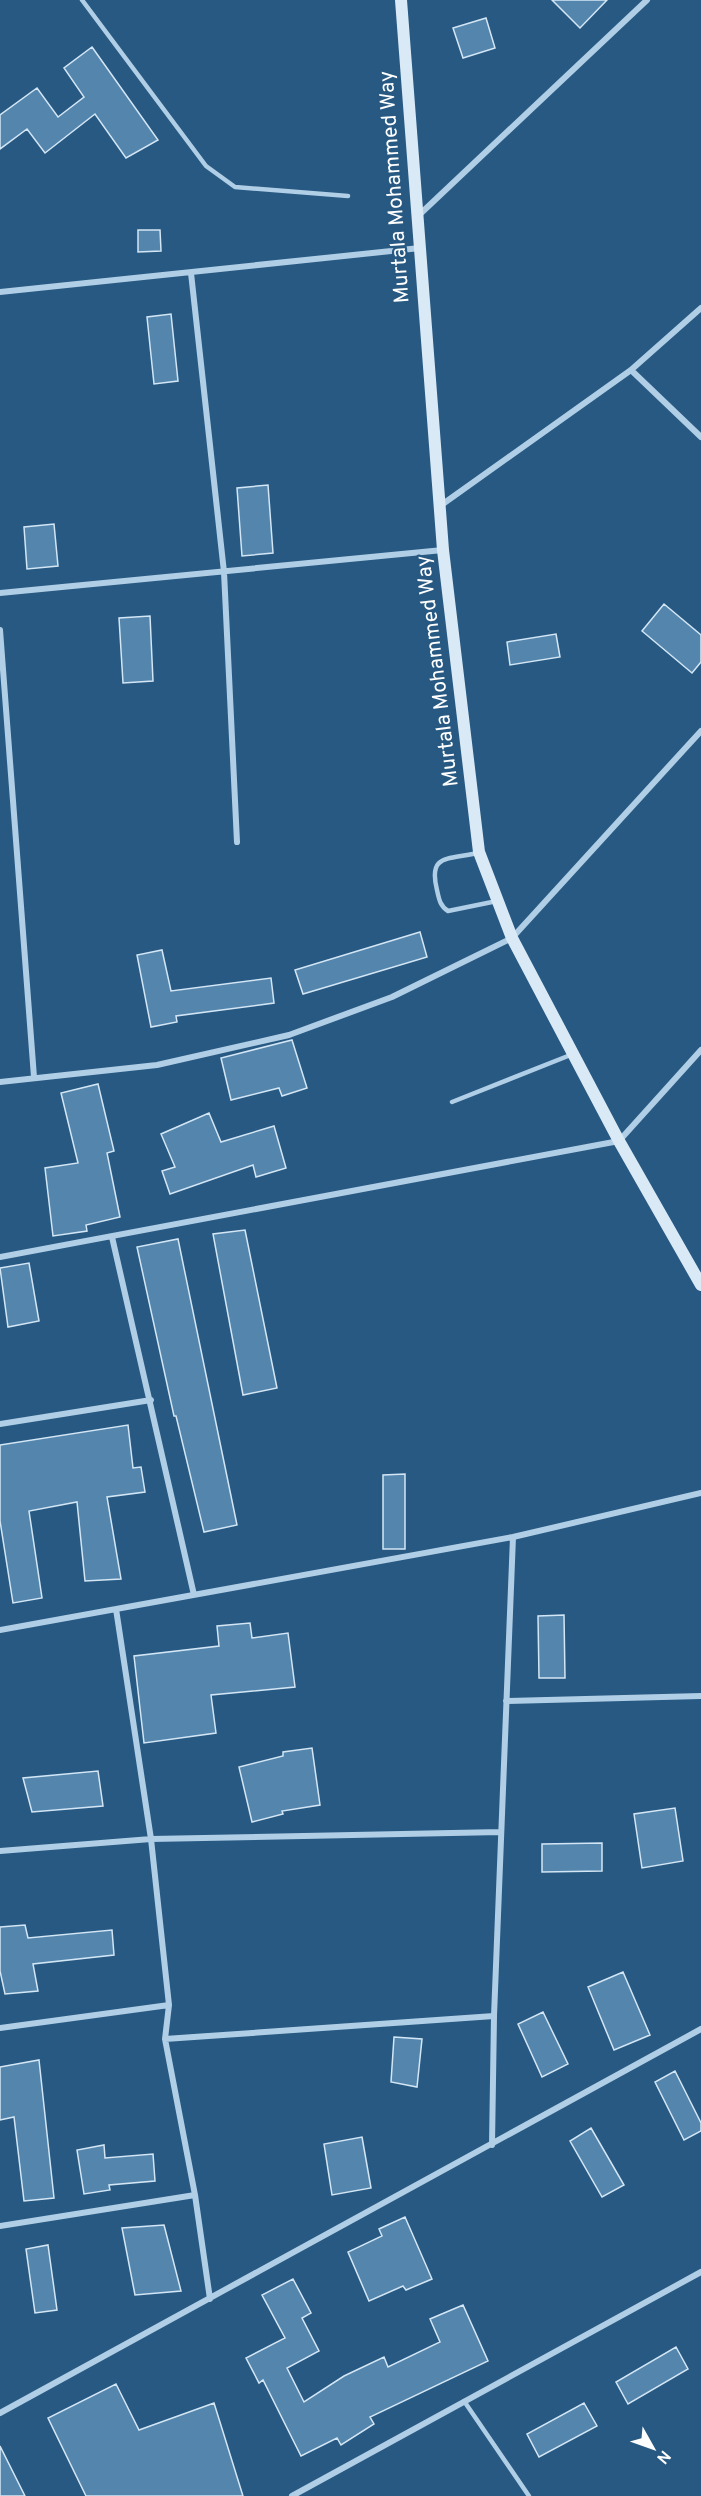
<svg xmlns="http://www.w3.org/2000/svg" width="701" height="2496" viewBox="0 0 701 2496" font-family="Overpass,sans-serif">
	<style>
		.building { fill: #5485ac; stroke: #d3e6f5; stroke-width: 1.5 }
		.lines { fill: none; stroke-linecap: round; stroke-linejoin: round }
		.lane { stroke: #b0cee6; stroke-width: 4.5 }
		.street { stroke: #b0cee6; stroke-width: 6 }
		.secondary { stroke: #d9e9f6; stroke-width: 12 }
		.labels { text-anchor: middle; dominant-baseline: central; stroke-width: 4.5; stroke-linejoin: round; paint-order: stroke }
		.street-label { font-size: 21px; fill: #fff; stroke: #275982 }
	</style>
	<rect width="100%" height="100%" fill="#275982"/>
	<!-- building -->
	<path class="building" d="M 552,0 L 607,0 L 580,28 Z
		M 486,18 L 495,48 L 463,58 L 453,28 Z
		M 92,47 L 158,140 L 126,158 L 95,114 L 45,153 L 27,129 L 0,149 L 0,115 L 37,88 L 58,117 L 84,97 L 64,68 Z
		M 138,230 L 160,230 L 161,251 L 138,252 Z
		M 171,314 L 178,381 L 154,384 L 147,317 Z
		M 268,485 L 273,553 L 242,556 L 237,488 Z
		M 54,524 L 58,566 L 27,569 L 24,527 Z
		M 664,604 L 701,635 L 701,662 L 692,673 L 642,631 Z
		M 150,616 L 153,681 L 123,683 L 119,618 Z
		M 556,634 L 560,657 L 510,665 L 507,642 Z
		M 420,932 L 427,957 L 303,994 L 295,970 Z
		M 162,950 L 171,991 L 271,978 L 274,1003 L 176,1016 L 177,1022 L 151,1027 L 137,955 Z
		M 292,1040 L 307,1088 L 282,1096 L 279,1088 L 231,1100 L 221,1058 Z
		M 98,1084 L 114,1151 L 107,1153 L 120,1217 L 86,1225 L 87,1231 L 53,1236 L 45,1168 L 78,1163 L 61,1093 Z
		M 209,1113 L 221,1142 L 274,1126 L 286,1168 L 256,1177 L 253,1165 L 170,1194 L 162,1171 L 175,1167 L 161,1134 Z
		M 245,1230 L 277,1388 L 243,1395 L 213,1234 Z
		M 178,1239 L 237,1525 L 204,1532 L 176,1416 L 174,1416 L 137,1247 Z
		M 29,1263 L 39,1321 L 8,1327 L 0,1268 Z
		M 128,1425 L 133,1468 L 141,1467 L 145,1492 L 107,1497 L 121,1579 L 85,1581 L 77,1502 L 29,1511 L 42,1598 L 13,1603 L 0,1521 L 0,1445 Z
		M 405,1474 L 405,1549 L 383,1549 L 383,1475 Z
		M 564,1615 L 565,1678 L 539,1678 L 538,1616 Z
		M 250,1623 L 252,1638 L 288,1633 L 295,1687 L 211,1695 L 216,1733 L 144,1743 L 134,1656 L 219,1646 L 217,1626 Z
		M 312,1748 L 320,1805 L 282,1811 L 283,1814 L 252,1822 L 239,1767 L 283,1756 L 283,1752 Z
		M 98,1771 L 103,1806 L 32,1812 L 23,1778 Z
		M 675,1808 L 683,1861 L 642,1868 L 634,1814 Z
		M 602,1843 L 602,1871 L 542,1872 L 542,1844 Z
		M 25,1925 L 28,1938 L 112,1930 L 114,1955 L 33,1964 L 38,1991 L 5,1994 L 0,1971 L 0,1927 Z
		M 623,1972 L 650,2035 L 614,2050 L 588,1987 Z
		M 543,2012 L 568,2064 L 542,2077 L 518,2024 Z
		M 394,2037 L 422,2039 L 417,2087 L 391,2082 Z
		M 39,2060 L 54,2198 L 24,2201 L 14,2117 L 0,2120 L 0,2067 Z
		M 675,2071 L 701,2123 L 701,2131 L 684,2140 L 655,2082 Z
		M 591,2128 L 624,2185 L 602,2197 L 570,2141 Z
		M 362,2137 L 371,2188 L 332,2195 L 324,2144 Z
		M 104,2145 L 105,2158 L 153,2154 L 155,2181 L 109,2185 L 110,2190 L 84,2194 L 77,2150 Z
		M 405,2217 L 432,2279 L 406,2290 L 403,2286 L 369,2301 L 348,2252 L 382,2236 L 379,2229 Z
		M 164,2225 L 181,2291 L 135,2295 L 122,2228 Z
		M 48,2245 L 57,2310 L 35,2313 L 26,2249 Z
		M 293,2279 L 311,2313 L 302,2318 L 319,2351 L 287,2368 L 304,2402 L 344,2376 L 384,2357 L 388,2367 L 440,2342 L 430,2319 L 463,2305 L 488,2361 L 370,2417 L 374,2424 L 341,2445 L 337,2438 L 301,2456 L 263,2380 L 259,2383 L 246,2358 L 285,2338 L 262,2295 Z
		M 676,2347 L 688,2369 L 628,2404 L 616,2382 Z
		M 116,2384 L 139,2430 L 214,2403 L 243,2496 L 86,2496 L 48,2418 Z
		M 584,2403 L 597,2426 L 539,2457 L 527,2434 Z
		M 0,2446 L 25,2496 L 0,2496 Z"/>
	<g class="lines">
		<!-- lane -->
		<path class="lane" d="M 82,0 L 206,166 L 235,187 L 348,196
			M 477,853 C 447,860 428,854 437,890 C 439,899 440,906 448,911 L 497,901
			M 452,1102 L 573,1054
			M 464,2401 L 529,2496"/>
		<!-- street -->
		<path class="street" d="M 418,216 L 647,0
			M 191,273 L 224,572 L 237,842
			M 0,292 L 420,248
			M 631,370 L 701,437
			M 440,506 L 631,370 L 701,308
			M 0,593 L 443,550
			M 0,630 L 34,1077
			M 0,1082 L 157,1065 L 289,1035 L 392,997 L 512,938 L 701,731
			M 112,1237 L 194,1595
			M 0,1257 L 619,1141 L 701,1050
			M 0,1424 L 151,1400
			M 116,1609 L 151,1839 L 169,2005 L 165,2039 L 195,2195 L 210,2299
			M 0,1630 L 513,1537 L 701,1493
			M 506,1701 L 701,1696
			M 0,1851 L 151,1839 L 501,1832
			M 0,2028 L 169,2005
			M 165,2039 L 494,2016
			M 492,2145 L 494,2016 L 513,1537
			M 0,2226 L 195,2195
			M 0,2413 L 701,2029
			M 292,2496 L 701,2272"/>
		<!-- secondary -->
		<path class="secondary" d="M 401,0 L 443,550 L 479,852 L 512,938 L 619,1141 L 701,1285"/>
	</g>
	<g class="labels">
		<!-- street labels -->
		<g class="street-label">
			<text transform="translate(395 187) rotate(-94)">Murtala Mohammed Way</text>
			<text transform="translate(438 671) rotate(-97)">Murtala Mohammed Way</text>
		</g>
	</g>
	<!-- north arrow -->
	<g transform="translate(653 2448) rotate(130)" stroke="#275982" stroke-width="4.5" paint-order="stroke">
	<path d="M0-4.5L10 22L0 15L-10 22Z" fill="#ffffff"/>
	<text y="-9" font-size="16" font-weight="bold" text-anchor="middle" fill="#ffffff">N</text>
	</g>
</svg>
